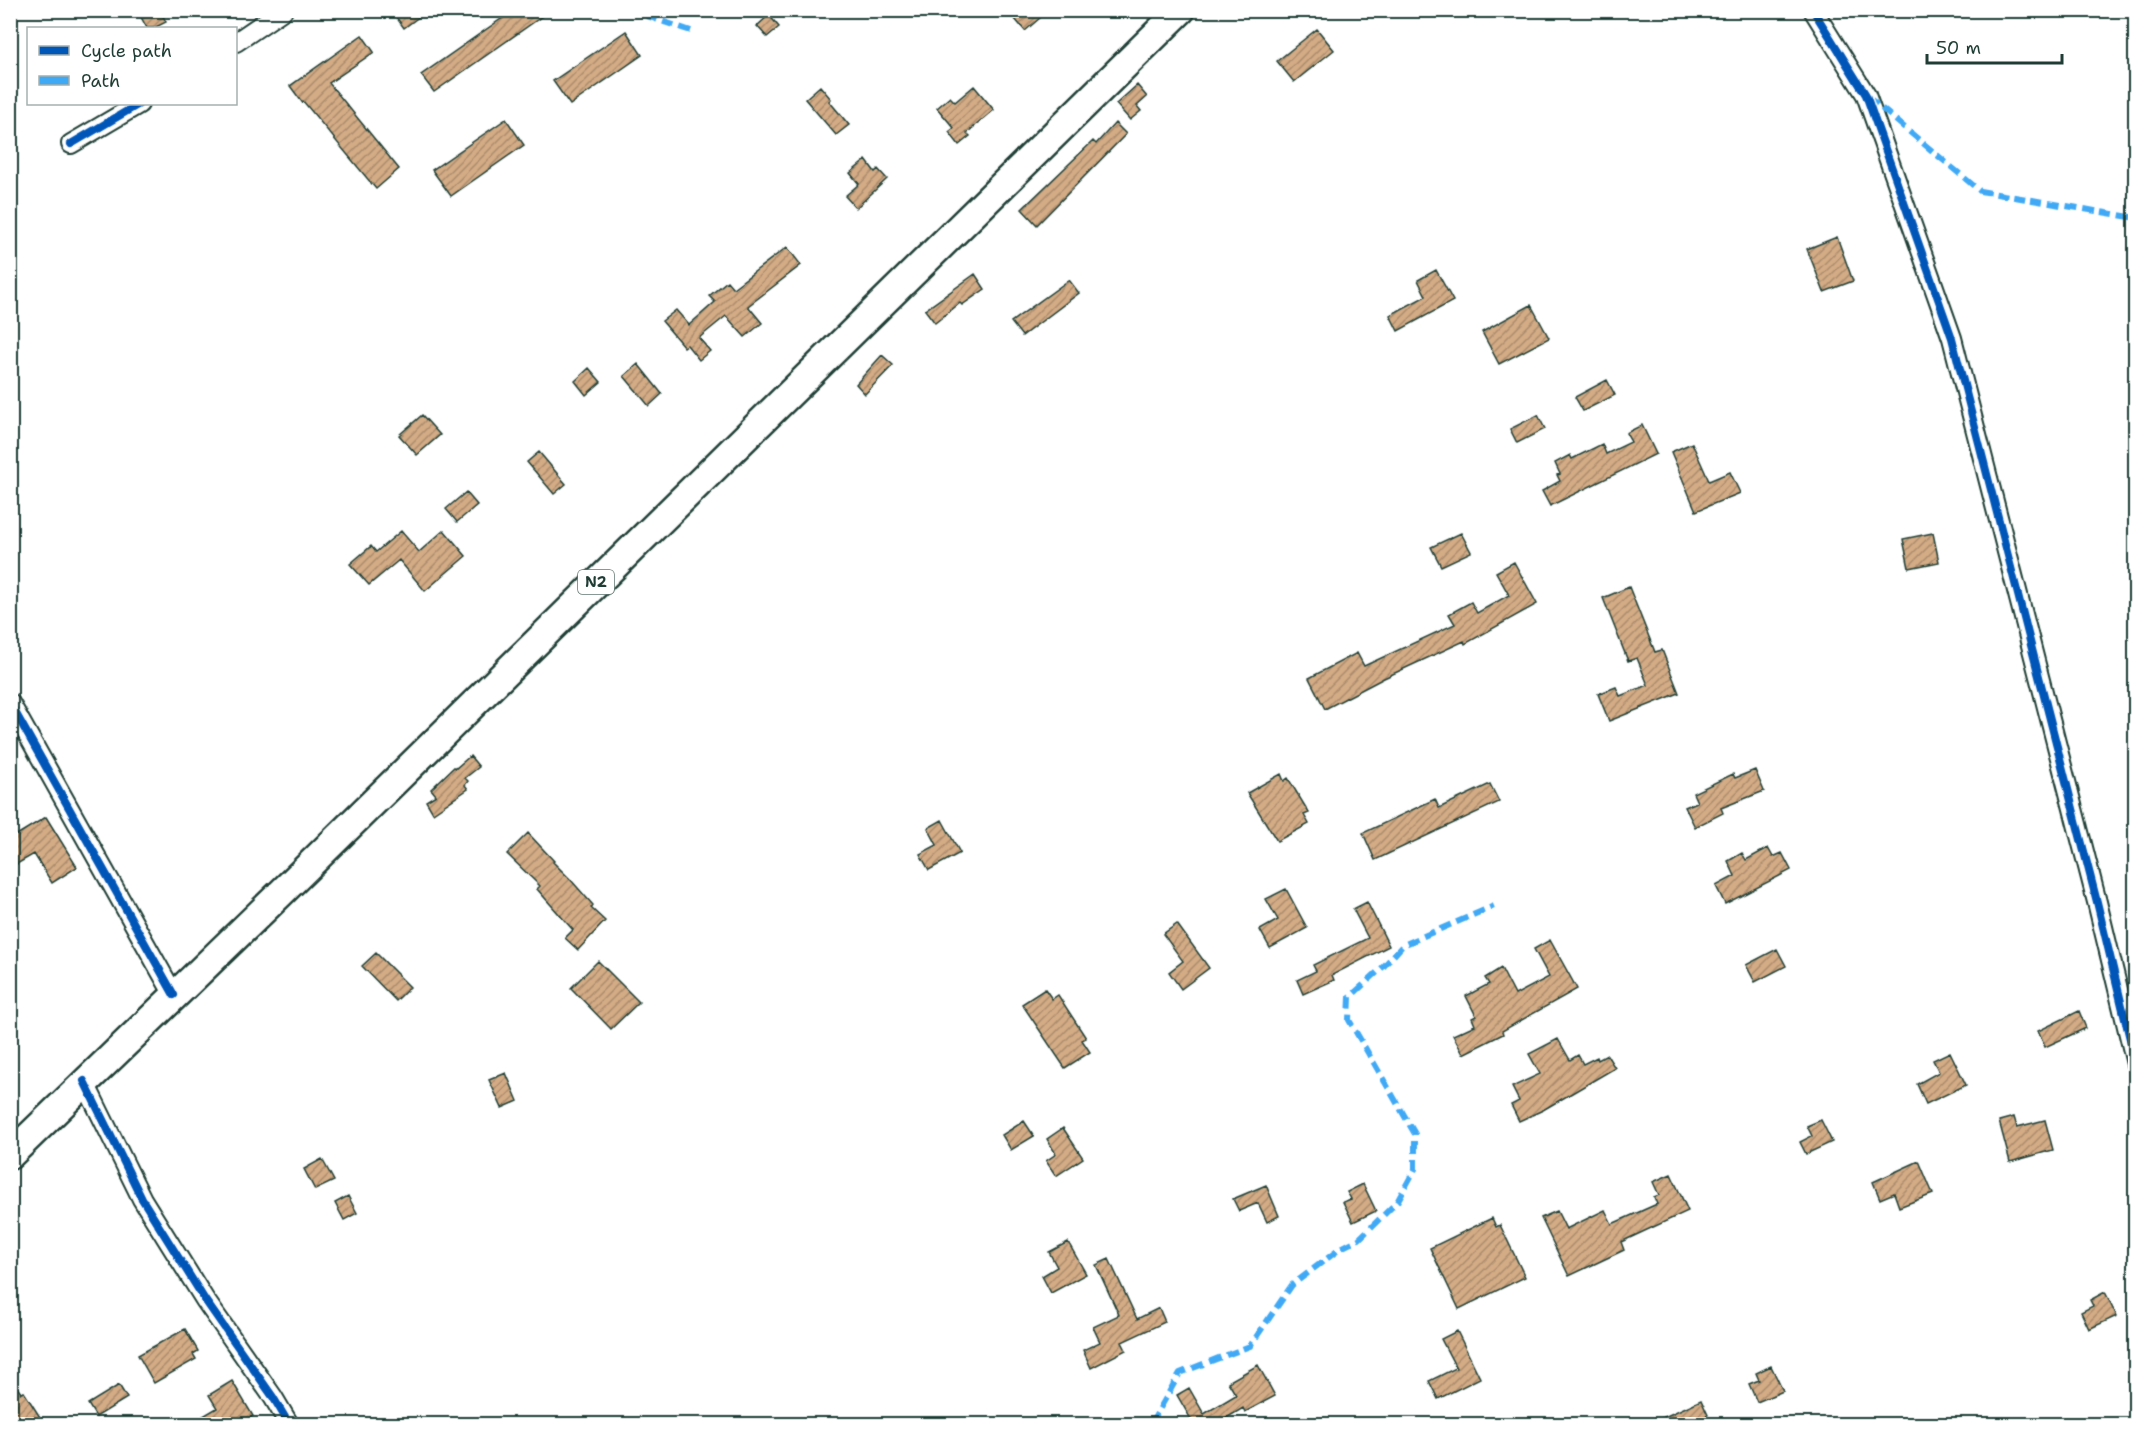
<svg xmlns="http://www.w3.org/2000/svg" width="2146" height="1435" viewBox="0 0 2146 1435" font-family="'Shantell Sans',sans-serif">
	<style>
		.building { fill: url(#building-hatch); stroke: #1f3d34; stroke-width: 1.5 }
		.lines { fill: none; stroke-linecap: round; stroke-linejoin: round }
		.minor-casing { stroke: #1f3d34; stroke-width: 22 }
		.highway-casing { stroke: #1f3d34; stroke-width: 32 }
		.minor { stroke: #fff; stroke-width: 18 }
		.highway { stroke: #fff; stroke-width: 27 }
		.quiet { stroke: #3fa9f5; stroke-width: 6; stroke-dasharray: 12 6; stroke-linecap: butt }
		.cycleway-casing { stroke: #fff; stroke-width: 11 }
		.cycleway { stroke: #0057b8; stroke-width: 8 }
		.labels { text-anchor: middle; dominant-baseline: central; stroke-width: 4.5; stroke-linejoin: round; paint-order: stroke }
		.shield { fill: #fff; stroke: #627771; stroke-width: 1.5 }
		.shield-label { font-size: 15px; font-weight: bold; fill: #1f3d34 }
	</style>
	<defs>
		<pattern id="building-hatch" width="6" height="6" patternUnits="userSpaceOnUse" patternTransform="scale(1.5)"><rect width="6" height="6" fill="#d3ab85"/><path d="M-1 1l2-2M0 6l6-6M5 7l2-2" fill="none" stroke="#ab8c6e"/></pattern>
	</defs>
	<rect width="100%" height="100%" fill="#fff"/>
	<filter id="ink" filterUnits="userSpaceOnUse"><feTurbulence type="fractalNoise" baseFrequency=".0167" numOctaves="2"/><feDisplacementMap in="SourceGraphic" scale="12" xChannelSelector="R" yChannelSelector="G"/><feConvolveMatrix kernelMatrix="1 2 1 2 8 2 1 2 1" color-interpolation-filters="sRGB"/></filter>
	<g filter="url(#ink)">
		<!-- building -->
		<path class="building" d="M 137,10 L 160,10 L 166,22 L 154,28 L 147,28 Z
			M 391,10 L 428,10 L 404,28 Z
			M 514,10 L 551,10 L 434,92 L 421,75 Z
			M 1025,10 L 1049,10 L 1025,31 L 1015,19 Z
			M 769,15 L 779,27 L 767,37 L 757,26 Z
			M 1317,29 L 1334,50 L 1294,82 L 1277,61 Z
			M 626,31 L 642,55 L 570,105 L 553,81 Z
			M 362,35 L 374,52 L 329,83 L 399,169 L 376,189 L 303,101 L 302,102 L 290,86 Z
			M 1137,85 L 1147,97 L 1137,106 L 1141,111 L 1130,120 L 1116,104 Z
			M 820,86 L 831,99 L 829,101 L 849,125 L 836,135 L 805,99 Z
			M 974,86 L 994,110 L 967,133 L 970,136 L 959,145 L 949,132 L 954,128 L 937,108 L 950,97 L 955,102 Z
			M 506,119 L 524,145 L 451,196 L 432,170 Z
			M 1115,123 L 1126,134 L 1037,225 L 1022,209 L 1093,141 L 1096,144 Z
			M 866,160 L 875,172 L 878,169 L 887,179 L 856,208 L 845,196 L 859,184 L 850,173 Z
			M 1837,237 L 1853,281 L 1824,292 L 1807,249 Z
			M 787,247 L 801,265 L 748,306 L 762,323 L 745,337 L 726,316 L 699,338 L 710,351 L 699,360 L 687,345 L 684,347 L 662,321 L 676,310 L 689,325 L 715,302 L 709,296 L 727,281 L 733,288 Z
			M 1436,270 L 1453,301 L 1398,331 L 1390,315 L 1426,296 L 1418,280 Z
			M 975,274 L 985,289 L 962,305 L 960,303 L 935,323 L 925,310 Z
			M 1069,280 L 1079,293 L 1022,336 L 1011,322 Z
			M 1531,305 L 1549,338 L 1499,364 L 1482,332 Z
			M 882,355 L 893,365 L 865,394 L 856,384 Z
			M 638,364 L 662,394 L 649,406 L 624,376 Z
			M 589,368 L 601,382 L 586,395 L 575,381 Z
			M 1607,380 L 1615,395 L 1583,411 L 1575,397 Z
			M 422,415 L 440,435 L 417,455 L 399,435 Z
			M 1538,415 L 1545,429 L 1517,443 L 1510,429 Z
			M 1642,425 L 1656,454 L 1550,506 L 1542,491 L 1560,481 L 1557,475 L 1560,474 L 1555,463 L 1570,455 L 1572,459 L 1602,444 L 1606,454 L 1631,442 L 1626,433 Z
			M 1692,443 L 1709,481 L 1730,472 L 1740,493 L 1696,511 L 1671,452 Z
			M 539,452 L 566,484 L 554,494 L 527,462 Z
			M 466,492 L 477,505 L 457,522 L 446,509 Z
			M 444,530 L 466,556 L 425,591 L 399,560 L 369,585 L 350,564 L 371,546 L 376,552 L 401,531 L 419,552 Z
			M 1461,533 L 1471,552 L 1441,566 L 1431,547 Z
			M 1933,533 L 1939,562 L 1909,568 L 1903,539 Z
			M 1514,562 L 1537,604 L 1465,644 L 1464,641 L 1384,678 L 1325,709 L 1309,678 L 1357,653 L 1364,666 L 1455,624 L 1449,614 L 1471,602 L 1477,613 L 1509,595 L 1496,572 Z
			M 1629,587 L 1655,652 L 1662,650 L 1679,693 L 1609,721 L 1598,694 L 1616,687 L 1620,696 L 1648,685 L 1637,658 L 1628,661 L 1603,598 Z
			M 470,756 L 479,767 L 465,778 L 468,781 L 465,785 L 468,789 L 433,813 L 426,801 L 436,795 L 431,789 L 454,767 L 456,768 Z
			M 1755,770 L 1764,791 L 1721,808 L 1723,813 L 1695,827 L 1685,807 L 1697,802 L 1693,793 L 1733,774 L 1735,778 Z
			M 1281,774 L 1284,781 L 1288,778 L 1309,813 L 1304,815 L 1309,824 L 1277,841 L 1247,793 Z
			M 1490,784 L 1499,802 L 1375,860 L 1363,833 L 1435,799 L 1439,808 Z
			M 46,817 L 77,867 L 52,883 L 34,854 L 10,868 L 10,839 Z
			M 942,820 L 960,853 L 929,870 L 920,854 L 937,845 L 928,828 Z
			M 528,833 L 554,861 L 553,862 L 570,879 L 593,905 L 591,908 L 605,921 L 578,950 L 565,938 L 573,930 L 537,889 L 540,886 L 507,854 Z
			M 1768,848 L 1773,857 L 1782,853 L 1791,870 L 1725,904 L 1716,886 L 1735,876 L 1728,861 L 1742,853 L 1746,860 Z
			M 1286,889 L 1307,928 L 1270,948 L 1260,930 L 1278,920 L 1266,899 Z
			M 1367,902 L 1389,946 L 1332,975 L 1334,980 L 1303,994 L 1297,980 L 1316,971 L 1313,965 L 1368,938 L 1353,909 Z
			M 1177,924 L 1209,968 L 1181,989 L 1169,972 L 1183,961 L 1163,934 Z
			M 1550,940 L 1577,989 L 1502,1031 L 1503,1034 L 1463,1054 L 1453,1035 L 1475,1025 L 1472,1018 L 1476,1016 L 1466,996 L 1489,984 L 1485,978 L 1501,968 L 1515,995 L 1549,977 L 1534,949 Z
			M 1777,949 L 1786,966 L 1755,982 L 1746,965 Z
			M 376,953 L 410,987 L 396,1001 L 362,966 Z
			M 598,961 L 639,1002 L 611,1029 L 571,988 Z
			M 1045,989 L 1052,999 L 1058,995 L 1086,1038 L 1082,1040 L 1090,1052 L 1065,1068 L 1022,1004 Z
			M 2079,1011 L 2086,1028 L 2045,1047 L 2038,1031 Z
			M 1558,1039 L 1570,1060 L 1578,1055 L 1583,1064 L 1597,1057 L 1598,1060 L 1607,1055 L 1615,1068 L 1543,1110 L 1519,1121 L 1511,1105 L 1519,1101 L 1512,1087 L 1540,1074 L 1529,1054 Z
			M 1950,1052 L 1966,1085 L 1926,1104 L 1917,1084 L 1939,1072 L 1933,1060 Z
			M 506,1073 L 518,1101 L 502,1108 L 489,1080 Z
			M 2014,1117 L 2017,1127 L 2045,1120 L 2053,1150 L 2010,1162 L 1999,1121 Z
			M 1821,1120 L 1832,1142 L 1806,1154 L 1800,1142 L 1812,1136 L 1807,1126 Z
			M 1024,1121 L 1034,1136 L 1011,1150 L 1002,1135 Z
			M 1063,1128 L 1083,1158 L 1056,1176 L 1046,1161 L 1056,1154 L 1047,1139 Z
			M 322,1159 L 334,1181 L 315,1190 L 304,1169 Z
			M 1919,1161 L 1933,1194 L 1899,1207 L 1894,1193 L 1880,1199 L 1873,1182 Z
			M 1671,1174 L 1688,1211 L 1621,1242 L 1624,1250 L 1569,1276 L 1541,1218 L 1557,1211 L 1566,1229 L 1605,1210 L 1612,1224 L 1657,1204 L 1654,1197 L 1659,1195 L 1653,1182 Z
			M 1363,1184 L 1376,1211 L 1353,1222 L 1343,1202 L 1351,1199 L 1347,1192 Z
			M 1266,1185 L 1279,1216 L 1267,1222 L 1258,1203 L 1239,1211 L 1233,1199 Z
			M 348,1196 L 357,1213 L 344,1220 L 335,1203 Z
			M 1492,1218 L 1496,1227 L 1500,1225 L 1525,1277 L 1459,1309 L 1430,1248 Z
			M 1068,1242 L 1086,1274 L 1051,1293 L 1042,1276 L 1057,1267 L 1049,1252 Z
			M 1109,1259 L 1137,1319 L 1159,1308 L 1165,1322 L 1122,1342 L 1126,1350 L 1091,1368 L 1083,1350 L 1100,1342 L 1093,1327 L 1119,1315 L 1096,1265 Z
			M 2105,1292 L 2117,1316 L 2089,1329 L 2081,1312 L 2093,1306 L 2090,1300 Z
			M 185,1329 L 198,1351 L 193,1354 L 196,1359 L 154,1383 L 138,1355 Z
			M 1457,1331 L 1480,1378 L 1438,1399 L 1429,1381 L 1456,1368 L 1441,1339 Z
			M 1258,1365 L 1275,1396 L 1245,1412 L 1243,1408 L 1215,1425 L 1186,1425 L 1192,1421 L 1177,1395 L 1189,1388 L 1204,1414 L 1236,1395 L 1228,1382 Z
			M 1771,1366 L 1783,1391 L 1757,1402 L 1749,1384 L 1759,1380 L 1756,1373 Z
			M 10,1377 L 21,1393 L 24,1392 L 45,1425 L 10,1425 Z
			M 232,1381 L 253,1416 L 238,1425 L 188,1425 L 217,1408 L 209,1395 Z
			M 119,1385 L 127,1398 L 96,1417 L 88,1404 Z
			M 1701,1400 L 1708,1415 L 1688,1425 L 1647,1425 Z"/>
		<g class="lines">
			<!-- minor casing -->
			<g class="minor-casing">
				<path id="minor" d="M 1813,10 L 1866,95 L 1952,338 L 2097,902 L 2136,1064
					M 236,42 L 283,10
					M 71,144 L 139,104
					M 10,703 L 174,995
					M 84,1081 L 142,1199 L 205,1300 L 273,1397 L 289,1424"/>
			</g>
			<!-- highway casing -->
			<g class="highway-casing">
				<path id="highway" d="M 10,1155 L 281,893 L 1181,10"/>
			</g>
			<!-- minor -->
			<use href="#minor" class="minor"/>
			<!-- highway -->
			<use href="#highway" class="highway"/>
			<!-- quiet -->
			<path class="quiet" d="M 629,10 L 691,31
				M 1868,97 L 1980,191 L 2136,218
				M 1151,1424 L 1180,1373 L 1250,1346 L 1292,1285 L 1341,1248 L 1359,1239 L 1397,1202 L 1415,1169 L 1415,1134 L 1349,1020 L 1350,997 L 1384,966 L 1403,945 L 1494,906"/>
			<!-- cycleway casing -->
			<g class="cycleway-casing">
				<path id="cycleway" d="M 1813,10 L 1866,95 L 1952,338 L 2097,902 L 2136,1064
					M 71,144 L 139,104
					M 10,703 L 174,995
					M 84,1081 L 142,1199 L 205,1300 L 273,1397 L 289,1424"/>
			</g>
			<!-- cycleway -->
			<use href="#cycleway" class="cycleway"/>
		</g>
	</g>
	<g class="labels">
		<!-- shield labels -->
		<rect class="shield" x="578" y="570" width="36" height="24" rx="4.5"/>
		<g class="shield-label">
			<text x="596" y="582">N2</text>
		</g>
	</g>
	<!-- margin -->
	<rect width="2146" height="1435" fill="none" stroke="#fff" stroke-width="36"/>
	<rect x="18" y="18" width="2110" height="1399" fill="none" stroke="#1f3d34" stroke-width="2" filter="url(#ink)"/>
	<!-- legend -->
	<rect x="27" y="27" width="210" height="78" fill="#ffffff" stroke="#a5b1ae" stroke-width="1.5"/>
	<rect x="39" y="46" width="30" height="9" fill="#0057b8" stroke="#a5b1ae" stroke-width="1.5"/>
	<text x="81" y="57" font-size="18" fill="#1f3d34">Cycle path</text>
	<rect x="39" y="76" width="30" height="9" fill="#3fa9f5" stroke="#a5b1ae" stroke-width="1.5"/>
	<text x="81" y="87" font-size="18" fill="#1f3d34">Path</text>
	<!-- scale -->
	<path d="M1927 54v9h135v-9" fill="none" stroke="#1f3d34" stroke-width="3"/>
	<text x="1936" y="54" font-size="18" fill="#1f3d34" stroke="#ffffff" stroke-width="4.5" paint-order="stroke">50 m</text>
</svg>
